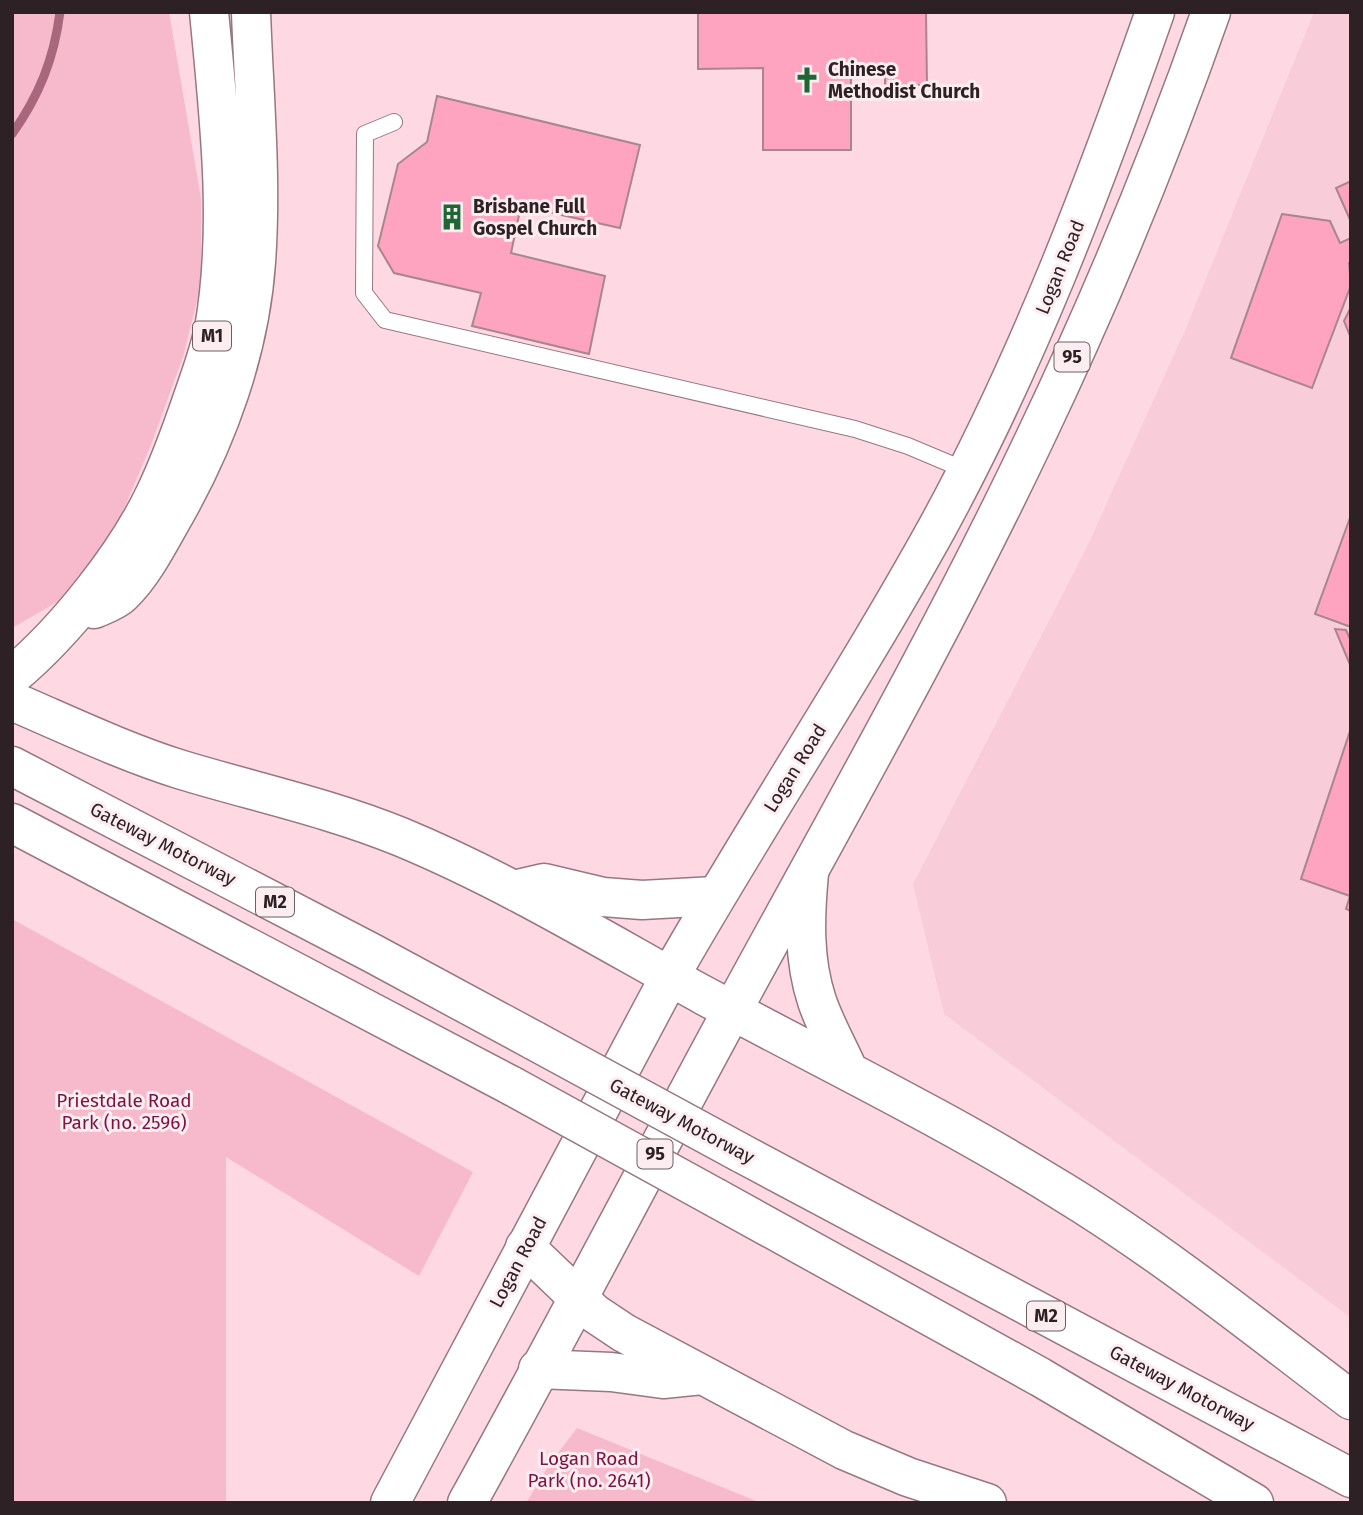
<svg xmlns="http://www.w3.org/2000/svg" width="1363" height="1515" viewBox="0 0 1363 1515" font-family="'Fira Sans',sans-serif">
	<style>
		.built { fill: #f9ccd9 }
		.green { fill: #f6bacc }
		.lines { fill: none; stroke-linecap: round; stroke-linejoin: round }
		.stream { stroke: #a8677c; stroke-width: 9 }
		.building { fill: #fea3c0; stroke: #a7868f; stroke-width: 2 }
		.service-casing { stroke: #977780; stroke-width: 18 }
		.primary-casing { stroke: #977780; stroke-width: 41 }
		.motorway-casing { stroke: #977780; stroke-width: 41 }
		.service { stroke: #fff; stroke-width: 16 }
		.primary { stroke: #fff; stroke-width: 38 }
		.motorway { stroke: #fff; stroke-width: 38 }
		.motorway-bridge-casing { stroke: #977780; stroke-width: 41; stroke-linecap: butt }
		.motorway-bridge { stroke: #fff; stroke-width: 38 }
		.labels { text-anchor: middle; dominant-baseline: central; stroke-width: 6; stroke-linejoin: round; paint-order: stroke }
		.shield { fill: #fcedf1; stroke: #6c5e62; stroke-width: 2 }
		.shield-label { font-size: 18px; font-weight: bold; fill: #2e2125 }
		.poi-label { font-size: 19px; font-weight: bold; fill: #2e2125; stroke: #fcedf1; text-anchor: start }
		.street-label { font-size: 19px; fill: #2e2125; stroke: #fcedf1 }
		.park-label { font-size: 19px; fill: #7c1342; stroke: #fcedf1 }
	</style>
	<rect width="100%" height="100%" fill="#fed9e4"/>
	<!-- built -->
	<path class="built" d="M 1314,12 L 1351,12 L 1351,1318 L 944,1014 L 913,884 L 1086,549 L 1186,328 Z"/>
	<!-- green -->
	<path class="green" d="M 12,12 L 169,12 L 201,198 L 201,285 L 183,357 L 151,445 L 117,525 L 71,594 L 12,628 Z
		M 12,919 L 473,1172 L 419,1276 L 226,1157 L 226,1503 L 12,1503 Z
		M 577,1428 L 761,1503 L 526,1503 L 549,1465 Z"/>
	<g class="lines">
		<!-- stream -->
		<path class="stream" d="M 12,134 C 39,96 54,59 60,12"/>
	</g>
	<!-- building -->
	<path class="building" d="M 698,12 L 926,12 L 927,85 L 885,85 L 885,76 L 851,76 L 851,150 L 763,150 L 763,68 L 698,69 Z
		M 437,96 L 640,145 L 620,228 L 521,206 L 511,253 L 605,276 L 589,354 L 472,326 L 481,293 L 394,273 L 378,246 L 398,164 L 427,142 Z
		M 1351,181 L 1351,222 L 1336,188 Z
		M 1282,214 L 1330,221 L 1340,243 L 1351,238 L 1351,262 L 1349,263 L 1351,285 L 1312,388 L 1231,358 Z
		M 1351,307 L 1351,338 L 1344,321 Z
		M 1351,515 L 1351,627 L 1315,614 Z
		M 1335,629 L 1346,630 L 1351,641 L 1351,667 Z
		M 1351,728 L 1351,911 L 1346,909 L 1350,896 L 1301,879 Z"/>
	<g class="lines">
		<!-- service casing -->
		<g class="service-casing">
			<path id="service" d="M 394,122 L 365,134 L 364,293 L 385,320 L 855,429 L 908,446 L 965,470"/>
		</g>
		<!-- primary casing -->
		<g class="primary-casing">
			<path id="primary" d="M 390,1503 L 670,976 C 756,825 853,680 937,528 C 1027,363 1093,189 1155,12
				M 467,1503 C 558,1339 644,1173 733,1009 C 836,820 943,632 1035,438 C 1101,300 1160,157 1211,12"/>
		</g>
		<!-- motorway casing -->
		<g class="motorway-casing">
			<path id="motorway" d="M 94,609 C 103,605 115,601 122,594 C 144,573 160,540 175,514 C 218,438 250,350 256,262 C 262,179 254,96 251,12
				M 12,676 C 65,632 126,555 155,494 C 170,463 181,432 192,400 C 200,377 209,353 214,329 C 232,226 219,116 209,12
				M 12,701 C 68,725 124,752 182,770 C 255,792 330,808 401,837 C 507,881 605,941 705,996 C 824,1060 946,1119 1060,1190 C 1162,1252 1256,1328 1351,1400
				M 12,766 L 372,953 L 535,1041
				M 12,823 L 512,1086
				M 809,873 C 805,916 803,959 817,1001 C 825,1025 838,1047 848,1070
				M 518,889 L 544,883 L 603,897 L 642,900 L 715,896
				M 741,1153 L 1351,1478
				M 716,1198 L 1040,1377 L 1254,1503
				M 525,1247 L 594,1313 L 624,1333 L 844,1450 L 908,1477 L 987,1503
				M 538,1369 L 611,1372 L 663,1379 L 702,1375"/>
		</g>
		<!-- service -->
		<use href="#service" class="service"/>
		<!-- primary -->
		<use href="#primary" class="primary"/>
		<!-- motorway -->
		<use href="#motorway" class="motorway"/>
		<!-- motorway-bridge casing -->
		<g class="motorway-bridge-casing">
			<path id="motorway-bridge" d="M 535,1041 L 741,1153
				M 512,1086 L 716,1198"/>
		</g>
		<!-- motorway-bridge -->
		<use href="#motorway-bridge" class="motorway-bridge"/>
	</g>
	<!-- icons -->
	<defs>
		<g id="church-bare" transform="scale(2.1)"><path d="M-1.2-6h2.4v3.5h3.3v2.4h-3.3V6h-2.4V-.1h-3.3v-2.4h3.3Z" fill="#1e6734" stroke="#fcedf1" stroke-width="2.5" paint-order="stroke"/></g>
		<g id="building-bare" transform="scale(2.1)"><path d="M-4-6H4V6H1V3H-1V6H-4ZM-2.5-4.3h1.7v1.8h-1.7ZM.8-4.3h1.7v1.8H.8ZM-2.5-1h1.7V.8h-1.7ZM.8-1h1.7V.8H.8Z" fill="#1e6734" stroke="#fcedf1" stroke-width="2.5" paint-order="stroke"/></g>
	</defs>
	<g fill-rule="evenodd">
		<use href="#church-bare" x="807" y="80"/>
		<use href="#building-bare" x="452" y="217"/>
	</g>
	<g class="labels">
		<!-- shield labels -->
		<g class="shield">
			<rect x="193" y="321.5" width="38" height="29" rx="5"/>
			<rect x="1054.5" y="342.5" width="35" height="29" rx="5"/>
			<rect x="256" y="887.5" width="38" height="29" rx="5"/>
			<rect x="637.5" y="1139.5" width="35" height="29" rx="5"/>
			<rect x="1027" y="1301.5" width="38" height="29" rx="5"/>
		</g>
		<g class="shield-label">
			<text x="212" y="336">M1</text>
			<text x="1072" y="357">95</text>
			<text x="275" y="902">M2</text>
			<text x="655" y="1154">95</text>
			<text x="1046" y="1316">M2</text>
		</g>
		<!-- poi labels -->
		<g class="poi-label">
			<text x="828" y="69">Chinese<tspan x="828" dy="22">Methodist Church</tspan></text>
			<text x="473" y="206">Brisbane Full<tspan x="473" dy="22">Gospel Church</tspan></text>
		</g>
		<!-- street labels -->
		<g class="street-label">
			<text transform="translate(1060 267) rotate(-68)">Logan Road</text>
			<text transform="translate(795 768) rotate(-58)">Logan Road</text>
			<text transform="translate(163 844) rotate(27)">Gateway Motorway</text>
			<text transform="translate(682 1121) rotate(28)">Gateway Motorway</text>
			<text transform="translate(518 1262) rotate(-62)">Logan Road</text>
			<text transform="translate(1182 1388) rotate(28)">Gateway Motorway</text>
		</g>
		<!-- park labels -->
		<g class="park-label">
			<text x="124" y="1100">Priestdale Road<tspan x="124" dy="22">Park (no. 2596)</tspan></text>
			<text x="589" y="1458">Logan Road<tspan x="589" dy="22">Park (no. 2641)</tspan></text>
		</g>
	</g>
	<!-- border -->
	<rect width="1363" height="1515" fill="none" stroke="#2e2125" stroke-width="28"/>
</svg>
